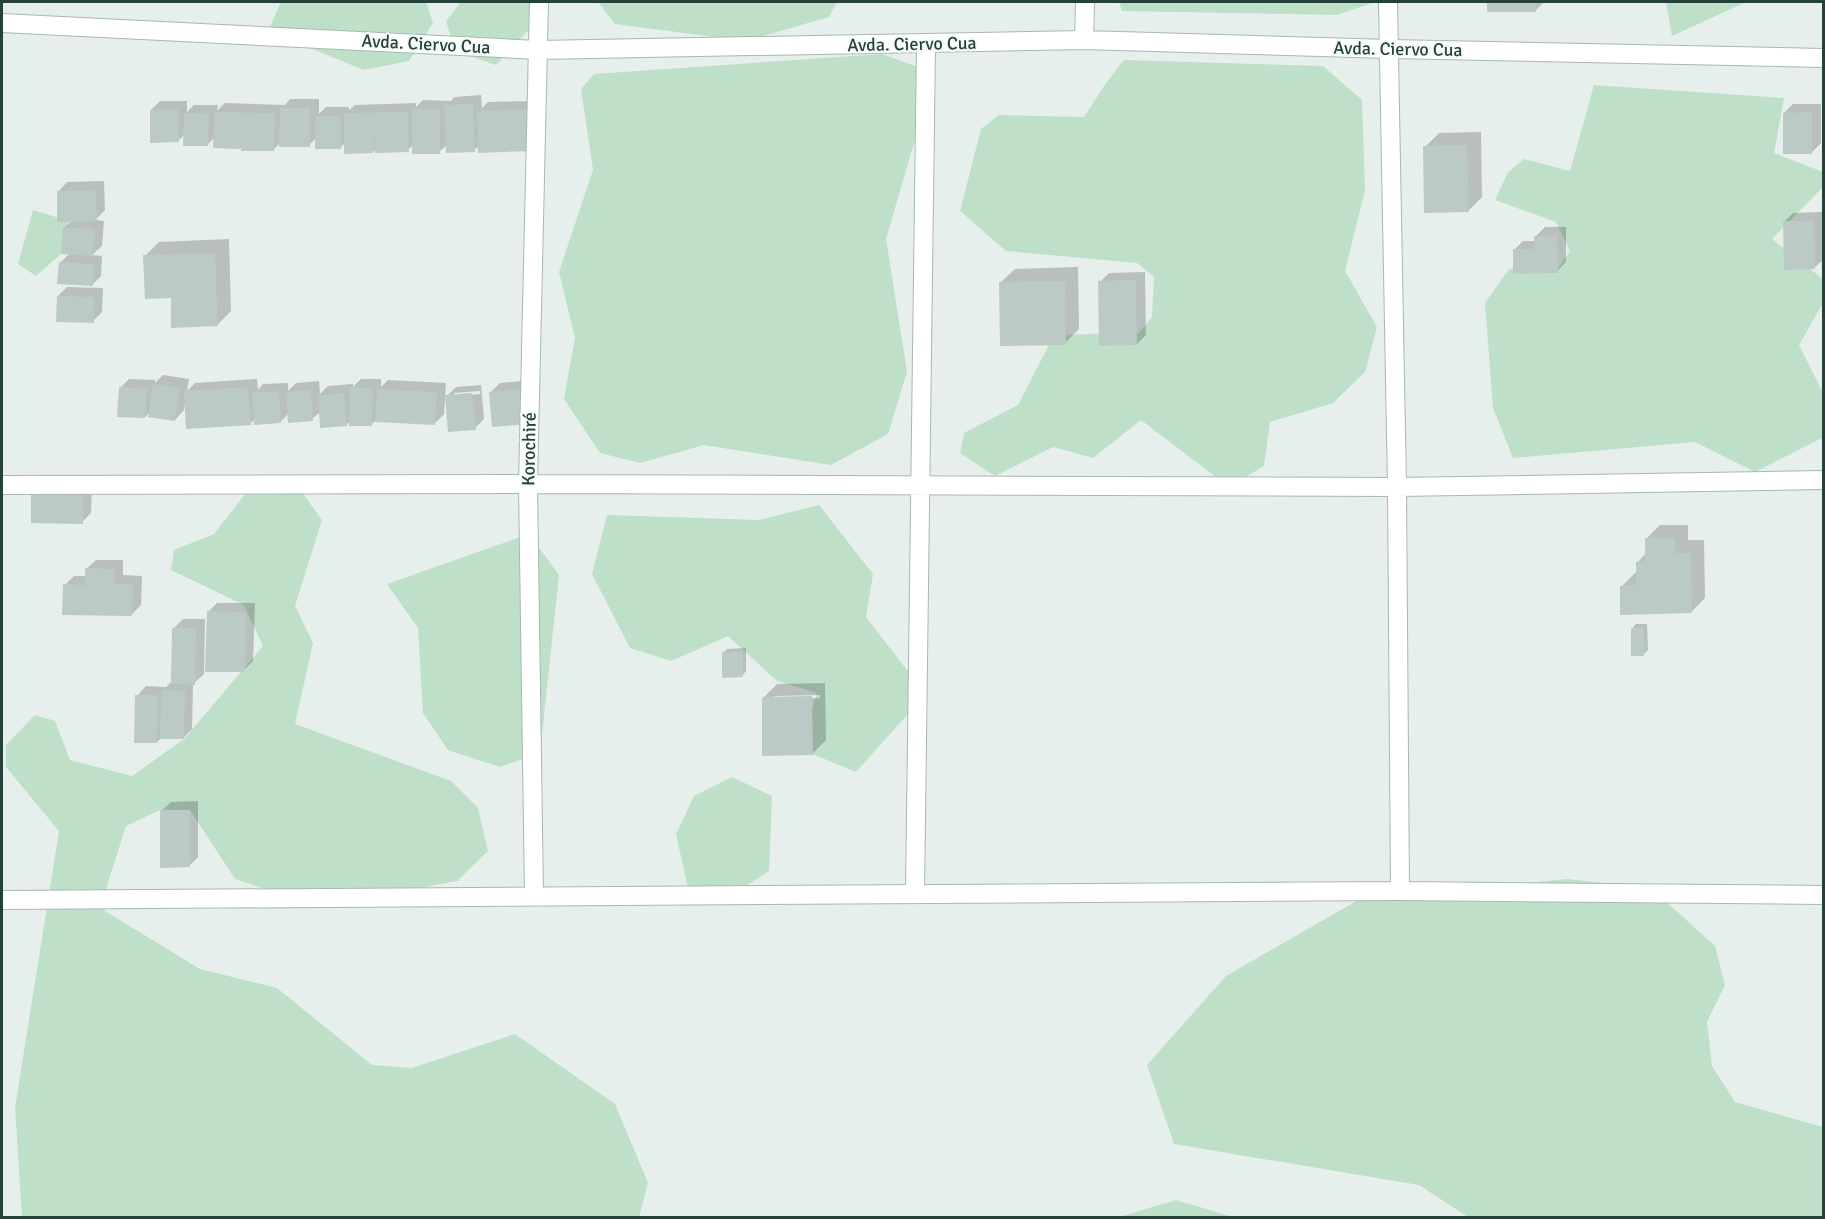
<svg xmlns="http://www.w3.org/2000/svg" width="1825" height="1219" viewBox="0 0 1825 1219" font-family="Signika,sans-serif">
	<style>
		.green { fill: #bfe0c8 }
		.shadow { fill: #0003; fill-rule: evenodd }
		.building { fill: #bbcac4 }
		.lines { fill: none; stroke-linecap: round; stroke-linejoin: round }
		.minor-casing { stroke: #a8b8b2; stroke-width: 20 }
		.minor { stroke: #fff; stroke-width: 18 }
		.labels { text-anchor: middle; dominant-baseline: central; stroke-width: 4.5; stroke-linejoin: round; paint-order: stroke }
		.street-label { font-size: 18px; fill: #24423a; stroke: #f7fbf9 }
	</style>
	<rect width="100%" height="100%" fill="#e6efeb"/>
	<!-- green -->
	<path class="green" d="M 281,2 L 426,2 L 433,23 L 409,61 L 364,70 L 268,31 Z
		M 461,2 L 530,2 L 534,24 L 496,65 L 455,51 L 446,21 Z
		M 598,2 L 837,2 L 829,17 L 746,41 L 615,24 Z
		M 1119,2 L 1375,2 L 1337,15 L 1122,11 Z
		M 1666,2 L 1742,2 L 1744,3 L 1672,36 Z
		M 882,54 L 921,68 L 930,88 L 886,239 L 907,372 L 888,434 L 831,465 L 704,445 L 640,463 L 600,453 L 564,399 L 575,338 L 559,272 L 593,170 L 581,89 L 594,74 Z
		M 1124,60 L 1323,66 L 1362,100 L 1365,190 L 1345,271 L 1377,327 L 1365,372 L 1333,403 L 1270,422 L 1264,466 L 1229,487 L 1141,420 L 1093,458 L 1053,447 L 995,476 L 960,453 L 964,433 L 1018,405 L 1054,335 L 1139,333 L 1152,317 L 1154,277 L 1137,263 L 1006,251 L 960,211 L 981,129 L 999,115 L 1084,117 L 1106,83 Z
		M 1594,85 L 1784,98 L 1774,153 L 1823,172 L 1823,187 L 1772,239 L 1823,279 L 1823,303 L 1799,345 L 1823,393 L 1822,438 L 1755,472 L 1695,442 L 1513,458 L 1493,408 L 1485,303 L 1509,269 L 1559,267 L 1570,251 L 1556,222 L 1495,200 L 1508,172 L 1524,159 L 1570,171 Z
		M 33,210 L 69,221 L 61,254 L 36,276 L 18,264 Z
		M 253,484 L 296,484 L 322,520 L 295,606 L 313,643 L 295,724 L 451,781 L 478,808 L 488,851 L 457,881 L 415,889 L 275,892 L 235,879 L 190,810 L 160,810 L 126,826 L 100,908 L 200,969 L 277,988 L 372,1065 L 412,1068 L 515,1034 L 615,1104 L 648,1183 L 639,1217 L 22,1217 L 15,1108 L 59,831 L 6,767 L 6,745 L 35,715 L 55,721 L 70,760 L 132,776 L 184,739 L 263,646 L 244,605 L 171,570 L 174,550 L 214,534 Z
		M 819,505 L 873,574 L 866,617 L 917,683 L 917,704 L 856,772 L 800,749 L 817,693 L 777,681 L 728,636 L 671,661 L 630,648 L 592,574 L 607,515 L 759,520 Z
		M 529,534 L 559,575 L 540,753 L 500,767 L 448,750 L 423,713 L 418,628 L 387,584 Z
		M 732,777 L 772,796 L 769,871 L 733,894 L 689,893 L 676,834 L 694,796 Z
		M 1567,879 L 1652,889 L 1715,946 L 1725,985 L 1707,1022 L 1712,1066 L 1735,1102 L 1823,1127 L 1823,1217 L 1468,1217 L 1419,1185 L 1174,1144 L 1147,1065 L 1226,976 L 1360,899 Z
		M 1176,1200 L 1233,1217 L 1119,1217 Z"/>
	<!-- shadow -->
	<path class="shadow" d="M 1489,2 L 1544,2 L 1536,10 L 1489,11 Z
		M 481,95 L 482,108 L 488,102 L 539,101 L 474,150 L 447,145 L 439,152 L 413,145 L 408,150 L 376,149 L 373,152 L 346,142 L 340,148 L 316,138 L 309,145 L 281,142 L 274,149 L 215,147 L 215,137 L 208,144 L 185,134 L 178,141 L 151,110 L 160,101 L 187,101 L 187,112 L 194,105 L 218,105 L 217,111 L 225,103 L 285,105 L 290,99 L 319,99 L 319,114 L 326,107 L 349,107 L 349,110 L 355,105 L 416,103 L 416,107 L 423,100 L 451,101 L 454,97 Z
		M 1793,104 L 1821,104 L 1821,143 L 1812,152 L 1784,113 Z
		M 1481,132 L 1482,197 L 1468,211 L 1425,147 L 1439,133 Z
		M 104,181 L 105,210 L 95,220 L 104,221 L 102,246 L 92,255 L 102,256 L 101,276 L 92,285 L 60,263 L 70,253 L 65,228 L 72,220 L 58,192 L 67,182 Z
		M 1823,212 L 1824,259 L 1814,268 L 1784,222 L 1793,213 Z
		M 1545,227 L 1566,227 L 1566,262 L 1557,271 L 1514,250 L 1523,241 L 1536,241 L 1536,236 Z
		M 229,239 L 231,311 L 217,325 L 172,297 L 145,256 L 159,242 Z
		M 1078,267 L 1079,329 L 1065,343 L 1001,282 L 1015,269 Z
		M 1145,272 L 1146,335 L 1137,344 L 1100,282 L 1109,273 Z
		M 67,287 L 103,288 L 102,312 L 93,321 L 58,296 Z
		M 163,375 L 189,379 L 187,391 L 195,383 L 257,379 L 258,390 L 263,384 L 288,383 L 288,391 L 296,383 L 319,381 L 320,394 L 328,386 L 353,384 L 353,387 L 361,379 L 381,379 L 381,387 L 388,380 L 446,383 L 444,414 L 434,424 L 375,421 L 371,425 L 351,420 L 346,425 L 320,412 L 312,419 L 289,413 L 280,422 L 255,419 L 250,424 L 185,403 L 184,410 L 175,420 L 150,412 L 145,417 L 120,388 L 129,379 L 155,380 L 155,383 Z
		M 533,380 L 536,413 L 491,392 L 500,383 Z
		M 481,385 L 484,419 L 475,428 L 447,396 L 456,387 ZM 480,391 L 480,394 L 454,396 L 454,393 Z
		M 42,485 L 92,486 L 91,513 L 82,522 L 33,494 Z
		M 1660,525 L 1688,525 L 1688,540 L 1704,540 L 1705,598 L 1691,612 L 1621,587 L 1635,573 L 1638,573 L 1638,562 L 1646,553 L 1646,539 Z
		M 96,560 L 123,560 L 123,575 L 142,576 L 141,605 L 132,614 L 65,585 L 74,576 L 86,576 L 86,569 Z
		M 217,603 L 255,603 L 253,661 L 244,670 L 208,612 Z
		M 183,619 L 205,619 L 204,674 L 193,684 L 192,729 L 183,738 L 161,738 L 157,742 L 137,696 L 146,686 L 166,687 L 171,682 L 174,628 Z
		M 1636,624 L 1647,624 L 1648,650 L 1644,654 L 1632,629 Z
		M 746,648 L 746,671 L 742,676 L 723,653 L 727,649 Z
		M 825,683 L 826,740 L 812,754 L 763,698 L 777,684 ZM 820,695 L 820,698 L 775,699 L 775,696 Z
		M 198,801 L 198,857 L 189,866 L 161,811 L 171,802 Z"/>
	<!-- building -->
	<path class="building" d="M 1487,2 L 1536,2 L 1536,12 L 1487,12 Z
		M 473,104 L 475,152 L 446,153 L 444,105 Z
		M 280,108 L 310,108 L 310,147 L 279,147 Z
		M 178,109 L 179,142 L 150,143 L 150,110 Z
		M 412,109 L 440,109 L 440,154 L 412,154 Z
		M 530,109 L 531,151 L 478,153 L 477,111 Z
		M 214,112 L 275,113 L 274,151 L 241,151 L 241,137 L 240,149 L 213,148 Z
		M 408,112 L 409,152 L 375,153 L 374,128 L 373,153 L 344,154 L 344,113 Z
		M 1812,112 L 1812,154 L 1783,154 L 1783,113 Z
		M 184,113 L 209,114 L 208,146 L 183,146 Z
		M 315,116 L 341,116 L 341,149 L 315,149 Z
		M 1467,145 L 1469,212 L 1424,213 L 1423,146 Z
		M 96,190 L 97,221 L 57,222 L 57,191 Z
		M 1783,221 L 1814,221 L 1815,269 L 1784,270 Z
		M 63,227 L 95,229 L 93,256 L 61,254 Z
		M 1557,235 L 1558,273 L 1513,274 L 1513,249 L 1534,249 L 1534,236 Z
		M 215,253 L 218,326 L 171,328 L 171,298 L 145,299 L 143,255 Z
		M 59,262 L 94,264 L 93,286 L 57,284 Z
		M 1136,280 L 1137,345 L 1099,346 L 1098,281 Z
		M 1065,281 L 1066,345 L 1000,346 L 999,282 Z
		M 57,296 L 94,297 L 94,323 L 56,322 Z
		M 153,384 L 180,388 L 175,421 L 148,417 Z
		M 119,387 L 147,389 L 145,418 L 117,417 Z
		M 248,387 L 251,425 L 186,429 L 184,391 Z
		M 350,387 L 373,388 L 372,426 L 349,426 Z
		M 525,388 L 527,424 L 492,427 L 489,392 Z
		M 377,389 L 437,392 L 435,425 L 375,422 Z
		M 311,390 L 313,421 L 288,423 L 286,392 Z
		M 279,391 L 281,423 L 254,425 L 252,393 Z
		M 344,393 L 347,426 L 320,428 L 318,395 Z
		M 472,393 L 476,430 L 448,432 L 445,395 Z
		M 31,494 L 83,495 L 83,524 L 31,523 Z
		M 1645,538 L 1675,538 L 1675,553 L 1691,553 L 1692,613 L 1620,615 L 1620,586 L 1636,585 L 1636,562 L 1645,561 Z
		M 85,568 L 114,569 L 114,584 L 133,584 L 132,616 L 62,615 L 63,584 L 85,585 Z
		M 207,611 L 246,612 L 245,672 L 205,672 Z
		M 172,628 L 196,628 L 195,685 L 171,684 Z
		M 1631,628 L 1644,628 L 1644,656 L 1631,656 Z
		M 722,652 L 743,652 L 743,677 L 722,678 Z
		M 161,690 L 185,691 L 184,739 L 160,739 Z
		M 135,695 L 158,695 L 157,743 L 134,743 Z
		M 812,696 L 813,755 L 762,756 L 762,697 Z
		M 160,810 L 190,810 L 190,867 L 160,868 Z"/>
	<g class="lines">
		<!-- minor casing -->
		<g class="minor-casing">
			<path id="minor" d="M 1388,2 L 1397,487 L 1400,891
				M 2,23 L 538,50 L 1084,40 L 1389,49 L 1824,58
				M 1084,40 L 1085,2
				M 2,485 L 528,484 L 1397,487 L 1824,480
				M 915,894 L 926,44
				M 534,897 L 528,484 L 539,2
				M 2,900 L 1400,891 L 1824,895"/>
		</g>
		<!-- minor -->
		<use href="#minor" class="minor"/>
	</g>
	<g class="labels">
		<!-- street labels -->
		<g class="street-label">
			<text transform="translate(426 44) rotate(3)">Avda. Ciervo Cua</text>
			<text transform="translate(912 44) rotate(-1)">Avda. Ciervo Cua</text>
			<text transform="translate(1398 49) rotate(1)">Avda. Ciervo Cua</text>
			<text transform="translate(529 449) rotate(-89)">Korochiré</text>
		</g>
	</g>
	<!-- border -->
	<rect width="1825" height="1219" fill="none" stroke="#24423a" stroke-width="6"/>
</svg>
